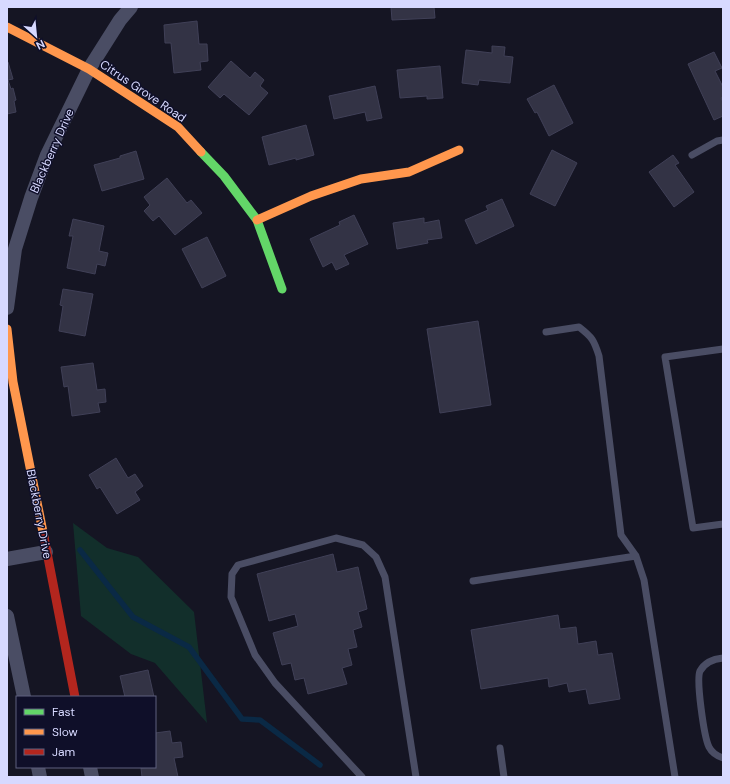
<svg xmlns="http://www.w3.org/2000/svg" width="730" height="784" viewBox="0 0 730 784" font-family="'DM Sans',sans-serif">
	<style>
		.green { fill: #122f2b }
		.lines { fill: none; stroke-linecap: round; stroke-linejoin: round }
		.stream { stroke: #0a2945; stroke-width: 5.5 }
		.building { fill: #333345; stroke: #404057 }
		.lane { stroke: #4a4d64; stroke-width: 7 }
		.street { stroke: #4a4d64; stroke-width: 14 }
		.fast { stroke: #63d668; stroke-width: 9 }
		.slow { stroke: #ff974d; stroke-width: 9 }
		.jam { stroke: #b3261e; stroke-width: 9 }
		.labels { text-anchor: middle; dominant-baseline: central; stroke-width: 3; stroke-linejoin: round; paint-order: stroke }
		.street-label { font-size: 12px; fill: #d7d9ff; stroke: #0f0f29 }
	</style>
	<rect width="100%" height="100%" fill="#151523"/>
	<!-- green -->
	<path class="green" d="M 73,523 L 107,548 L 138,557 L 194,612 L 207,723 L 155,663 L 131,654 L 81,616 Z"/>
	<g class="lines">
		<!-- stream -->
		<path class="stream" d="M 80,550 L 133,617 L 189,647 L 242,719 L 260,720 L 320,765"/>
	</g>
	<!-- building -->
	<path class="building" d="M 391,7 L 434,7 L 435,18 L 392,20 Z
		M 197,21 L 199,44 L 207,44 L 208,61 L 200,62 L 201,70 L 174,73 L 171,43 L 165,43 L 164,25 Z
		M 492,46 L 505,47 L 504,56 L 513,57 L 510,83 L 479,80 L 478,85 L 462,83 L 466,50 L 492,53 Z
		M 714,52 L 722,68 L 715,71 L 723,87 L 723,97 L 721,98 L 723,102 L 723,116 L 714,120 L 688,64 Z
		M 231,61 L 250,78 L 255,72 L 264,80 L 260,86 L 268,93 L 249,115 L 224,94 L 220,98 L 208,87 Z
		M 7,62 L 8,62 L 13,79 L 8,80 L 11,89 L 13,88 L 16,100 L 14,101 L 16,112 L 7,114 Z
		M 440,66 L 443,98 L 427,99 L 427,96 L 400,98 L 397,70 Z
		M 554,85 L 573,123 L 549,136 L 537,112 L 535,113 L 527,99 Z
		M 375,86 L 382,118 L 367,121 L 365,112 L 334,119 L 329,96 Z
		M 306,125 L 314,155 L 296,160 L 296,158 L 269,165 L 262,137 Z
		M 552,150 L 577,163 L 555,206 L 530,194 Z
		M 136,151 L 144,179 L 102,191 L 94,165 L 120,158 L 120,156 Z
		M 673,155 L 679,163 L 675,165 L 694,192 L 674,207 L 649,172 Z
		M 167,178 L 187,203 L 191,200 L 202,213 L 175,235 L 159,216 L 153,221 L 144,211 L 150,205 L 144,197 Z
		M 502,199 L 514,226 L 476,244 L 465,220 L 488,210 L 486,206 Z
		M 354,215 L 368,244 L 344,255 L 349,264 L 336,270 L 332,262 L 323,267 L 310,239 L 340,225 L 339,222 Z
		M 424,218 L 424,223 L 439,220 L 442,238 L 427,240 L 428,243 L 397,249 L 393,223 Z
		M 73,219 L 104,226 L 99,251 L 108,253 L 105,266 L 97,264 L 95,274 L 67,268 L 73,236 L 69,236 Z
		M 207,237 L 226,276 L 202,288 L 182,249 Z
		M 63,289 L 93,294 L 85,336 L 59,331 L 63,306 L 60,305 Z
		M 478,321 L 491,405 L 440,413 L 427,329 Z
		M 93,363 L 97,390 L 105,389 L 106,402 L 98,403 L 100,412 L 72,416 L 68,386 L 64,387 L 61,367 Z
		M 116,458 L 128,478 L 135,474 L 143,486 L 135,492 L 140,500 L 117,514 L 100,487 L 97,489 L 89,475 Z
		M 333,554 L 337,572 L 358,567 L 367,609 L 358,612 L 362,627 L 353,630 L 357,647 L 348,649 L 352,665 L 342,668 L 347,684 L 308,694 L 304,678 L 295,680 L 291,663 L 282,665 L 273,633 L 298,626 L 295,614 L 269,621 L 257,574 Z
		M 558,615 L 560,629 L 576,627 L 578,644 L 596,641 L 598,655 L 612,653 L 620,699 L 589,704 L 586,689 L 569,692 L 567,683 L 549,687 L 548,678 L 481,689 L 471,630 Z
		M 148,670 L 154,697 L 125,697 L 120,676 Z
		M 170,731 L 172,743 L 181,742 L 183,757 L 174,758 L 178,777 L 142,777 L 141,768 L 155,767 L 155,733 Z"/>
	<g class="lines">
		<!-- lane -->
		<path class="lane" d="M 692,155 L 717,141 L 723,140
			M 546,332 L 579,327 C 592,337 594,340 599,356 L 621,535 L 636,556 L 644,580 L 675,777
			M 723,349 L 665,357 L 693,528 L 723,524
			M 473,581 L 636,556
			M 723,658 C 713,659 705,662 700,671 C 696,680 704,737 709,747 C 712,753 717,756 723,758
			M 500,748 L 504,777
			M 362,777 L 275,683 L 255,655 L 231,597 L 232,574 L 238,565 L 336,538 L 363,545 L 376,557 L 385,577 L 416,777"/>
		<!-- street -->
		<path class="street" d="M 7,308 L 15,249 L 31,198 L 47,155 L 89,69 L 120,20 L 131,7
			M 7,559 L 46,552
			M 7,616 L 24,697
			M 38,767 L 40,777
			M 90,767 L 92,777"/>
		<!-- fast -->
		<path class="fast" d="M 201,152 L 224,176 L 257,220 L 282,289"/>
		<!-- slow -->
		<path class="slow" d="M 7,27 L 89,69 L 178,127 L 201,152
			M 257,220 L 311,196 L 361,179 L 409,172 L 459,150
			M 7,329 L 13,382 L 44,537"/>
		<!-- jam -->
		<path class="jam" d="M 44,537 L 75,697"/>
	</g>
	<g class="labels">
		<!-- street labels -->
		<g class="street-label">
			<text transform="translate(143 91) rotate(34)">Citrus Grove Road</text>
			<text transform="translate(52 151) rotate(-66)">Blackberry Drive</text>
			<text transform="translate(39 514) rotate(79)">Blackberry Drive</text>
		</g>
	</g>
	<!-- border -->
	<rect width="730" height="784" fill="none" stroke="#d7d9ff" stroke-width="16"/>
	<!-- legend -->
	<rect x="16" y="696" width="140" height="72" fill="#0f0f29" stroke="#5f607f"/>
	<rect x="24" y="709" width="20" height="6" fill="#63d668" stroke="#5f607f"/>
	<text x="52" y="716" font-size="12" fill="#d7d9ff">Fast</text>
	<rect x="24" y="729" width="20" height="6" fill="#ff974d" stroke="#5f607f"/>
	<text x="52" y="736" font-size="12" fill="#d7d9ff">Slow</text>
	<rect x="24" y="749" width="20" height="6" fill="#b3261e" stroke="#5f607f"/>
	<text x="52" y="756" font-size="12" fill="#d7d9ff">Jam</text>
	<!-- north arrow -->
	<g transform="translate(36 36) rotate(153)" stroke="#0f0f29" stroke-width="3" paint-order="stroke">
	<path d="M0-3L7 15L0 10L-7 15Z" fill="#d7d9ff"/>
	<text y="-6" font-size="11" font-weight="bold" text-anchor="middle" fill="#d7d9ff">N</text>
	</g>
</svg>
